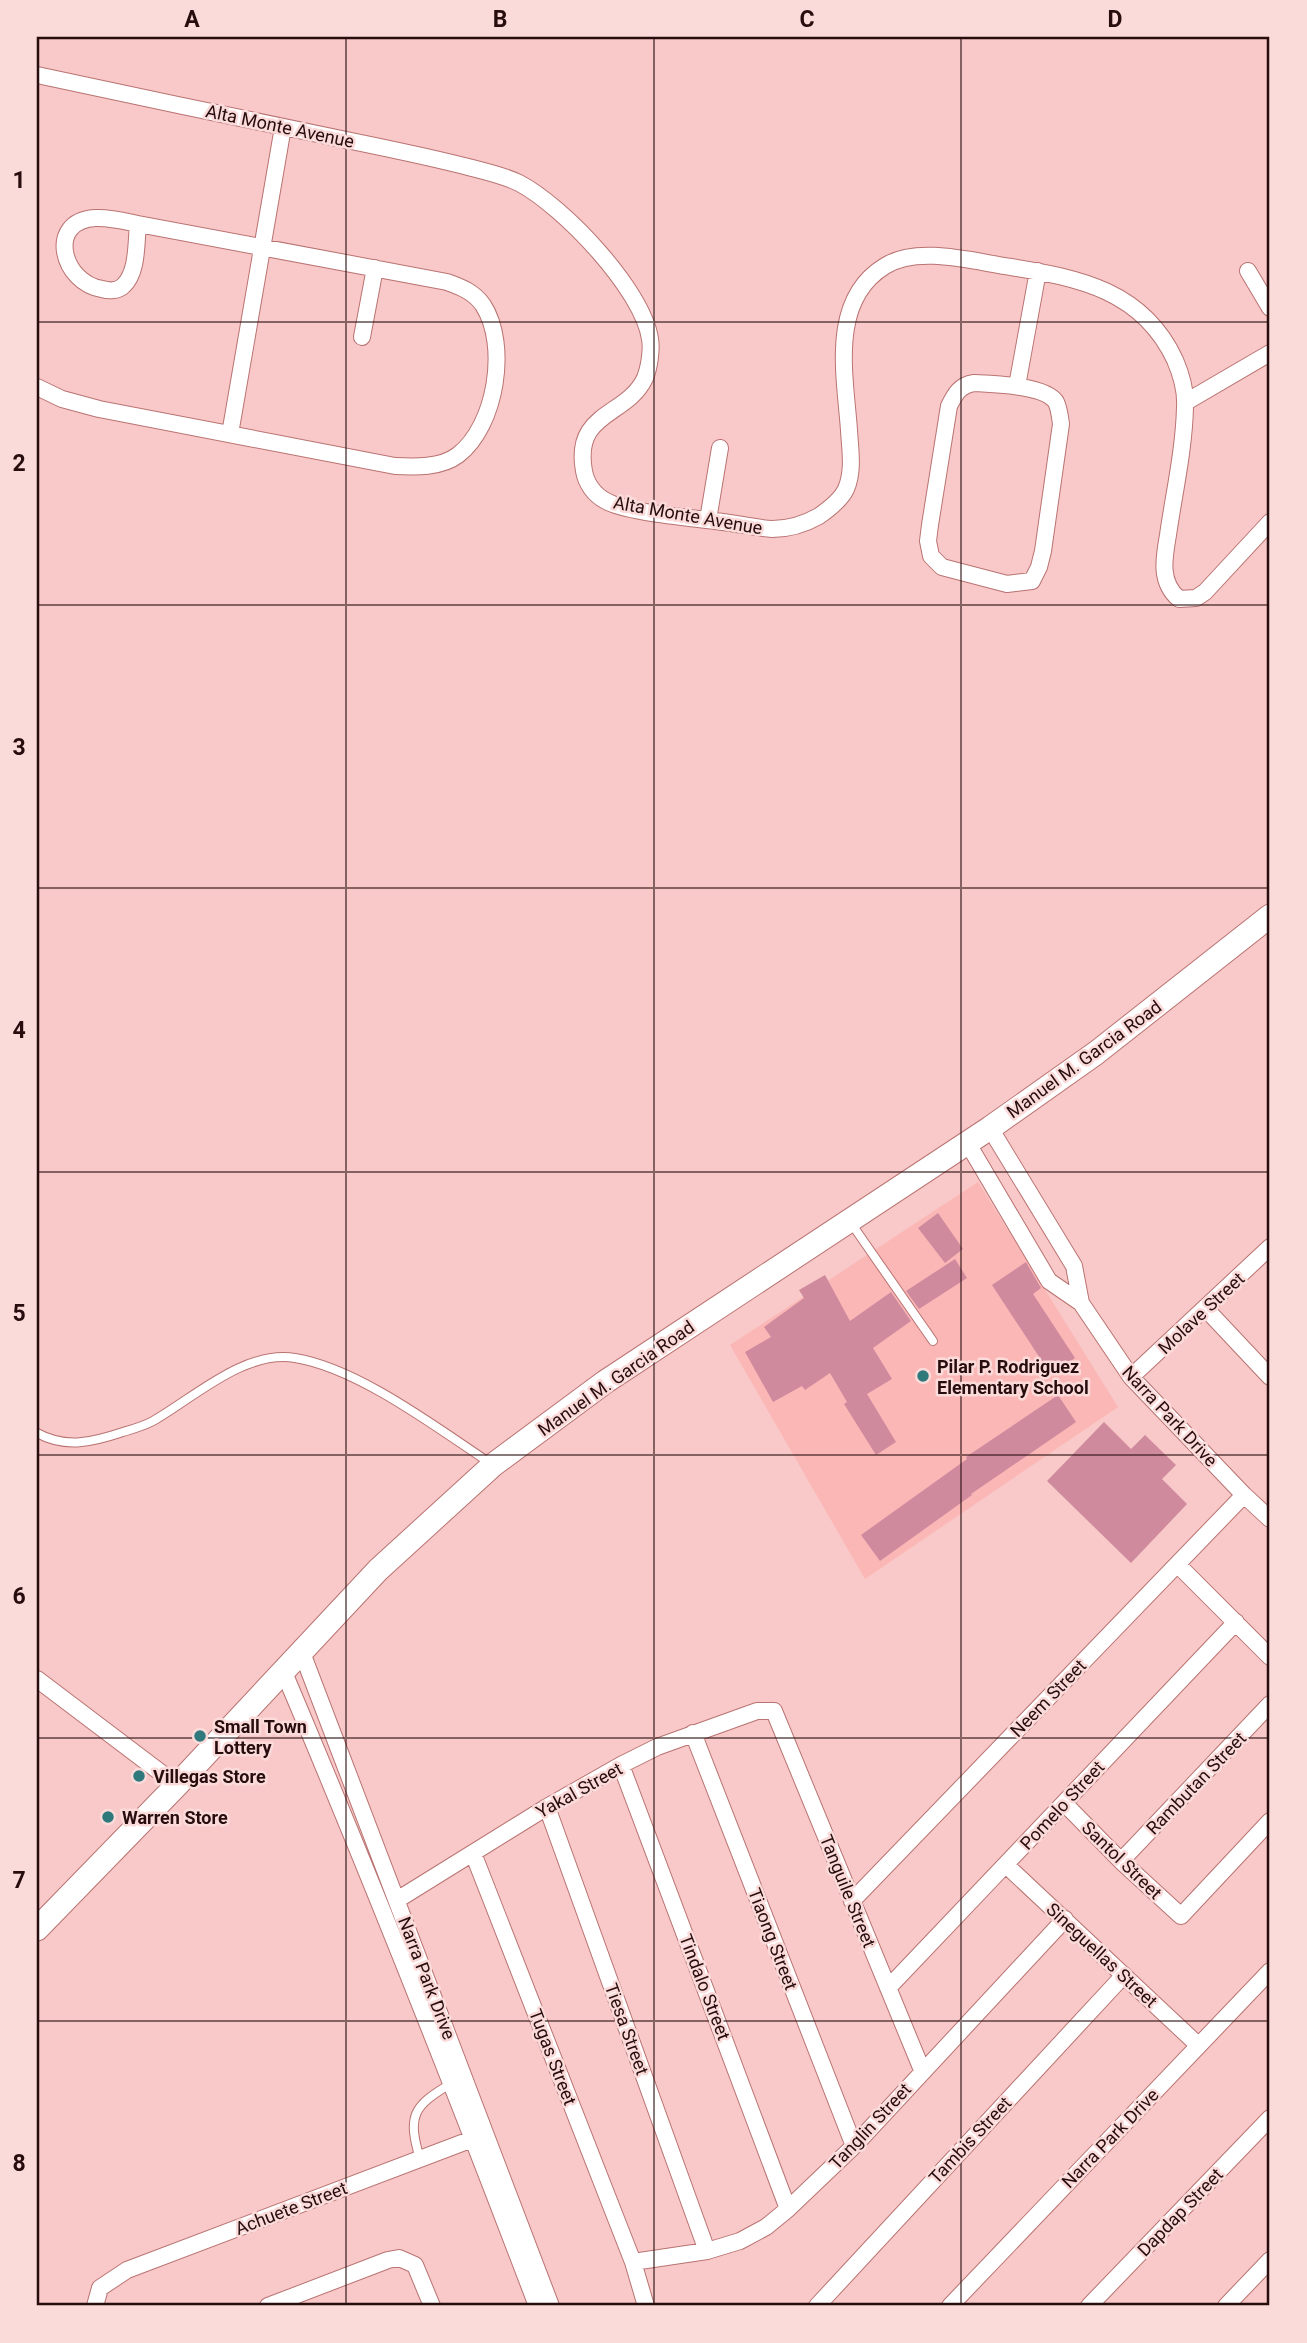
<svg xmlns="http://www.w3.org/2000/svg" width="1307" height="2343" viewBox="0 0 1307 2343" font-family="Roboto,sans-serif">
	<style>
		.built { fill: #fbb7b6 }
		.building { fill: #cf8a9e }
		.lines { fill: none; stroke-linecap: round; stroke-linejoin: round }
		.lane-casing { stroke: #b97372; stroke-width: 10 }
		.street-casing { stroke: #b97372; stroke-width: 18 }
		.secondary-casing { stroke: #b97372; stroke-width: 25 }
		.lane { stroke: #fff; stroke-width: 8 }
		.street { stroke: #fff; stroke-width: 16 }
		.secondary { stroke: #fff; stroke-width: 23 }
		.grid { fill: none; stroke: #270d0e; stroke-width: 2; stroke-opacity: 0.55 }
		.poi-dot { fill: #2f797d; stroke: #fbdbda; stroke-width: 2.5 }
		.labels { text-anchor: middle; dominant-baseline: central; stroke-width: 5; stroke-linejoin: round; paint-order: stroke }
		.street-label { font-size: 18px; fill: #270d0e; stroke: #fbdbda }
		.poi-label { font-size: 18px; font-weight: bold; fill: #270d0e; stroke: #fbdbda; text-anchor: start }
		.neatline { fill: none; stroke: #270d0e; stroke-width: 2.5 }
		.grid-label { font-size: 23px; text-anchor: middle; font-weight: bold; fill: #270d0e }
	</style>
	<rect width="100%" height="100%" fill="#f8c9c8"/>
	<!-- built -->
	<path class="built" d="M 978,1182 L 1118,1407 L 865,1579 L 730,1345 Z"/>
	<!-- building -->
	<path class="building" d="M 938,1213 L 963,1249 L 945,1263 L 918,1228 Z
		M 955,1259 L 967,1278 L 919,1309 L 906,1291 Z
		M 1026,1262 L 1041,1288 L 1033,1294 L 1075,1358 L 1051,1375 L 992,1285 Z
		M 825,1275 L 850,1321 L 891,1292 L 911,1321 L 873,1348 L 892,1379 L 867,1394 L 896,1442 L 876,1455 L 844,1404 L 847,1402 L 830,1373 L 805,1390 L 802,1386 L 773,1402 L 745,1352 L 771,1337 L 764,1327 L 804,1298 L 799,1290 Z
		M 1058,1395 L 1076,1422 L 971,1494 L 972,1495 L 880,1561 L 861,1535 L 967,1459 L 966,1457 Z
		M 1104,1422 L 1131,1449 L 1145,1435 L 1176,1465 L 1162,1479 L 1187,1504 L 1131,1563 L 1047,1481 Z"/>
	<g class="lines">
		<!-- lane casing -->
		<g class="lane-casing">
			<path id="lane" d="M 851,1223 L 933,1341
				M 37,1433 C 66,1449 93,1442 123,1432 C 133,1429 144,1426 153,1421 C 195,1397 244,1350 295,1358 C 358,1368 437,1428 490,1463
				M 420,2159 C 407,2115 413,2106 452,2083"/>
		</g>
		<!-- street casing -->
		<g class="street-casing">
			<path id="street" d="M 37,75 C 143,98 250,120 356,142 C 395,150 434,158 472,168 C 488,172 505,176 519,183 C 563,206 643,290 650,339 C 652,350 649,368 645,378 C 627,417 573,411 584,471 C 586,483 594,495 606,501 C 627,513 696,518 723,522 C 739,524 756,528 772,529 C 788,529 805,524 819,516 C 829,509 841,500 846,489 C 854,471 850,449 849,430 C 845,375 829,300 885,266 C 918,245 975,262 1011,267 C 1080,278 1143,291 1175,360 C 1181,374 1186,392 1185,407 C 1184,450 1174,493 1168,535 C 1164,558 1159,582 1179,599 L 1196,598 L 1205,592 L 1270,522
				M 1248,271 L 1270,308
				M 362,337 L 375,268
				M 974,383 C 993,384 1045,385 1056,402 C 1059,408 1060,416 1061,424 L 1043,551 L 1039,567 L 1032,581 L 1007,584 L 942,567 L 931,556 L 928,541 L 930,525 L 949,406 C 955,394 960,385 974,383 Z
				M 1017,386 L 1038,271
				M 37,387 L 62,399 L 99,409 L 395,466 C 415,467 441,468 458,455 C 496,426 509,345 483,305 C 474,292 461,287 447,282 L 138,224 C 124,221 109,217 95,218 C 46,221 62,283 102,289 C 109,291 118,291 123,286 C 138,273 136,242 138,224
				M 1186,402 L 1270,353
				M 230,434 L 283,127
				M 708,520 L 720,448
				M 990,1128 L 1074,1266 L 1081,1303
				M 967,1142 L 1049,1281 L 1081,1303 L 1131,1377 L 1244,1495 L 1270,1519
				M 1206,1309 L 1270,1377
				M 1131,1377 L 1270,1247
				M 1178,1565 L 1270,1657
				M 301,1650 L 551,2306
				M 283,1670 C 372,1880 456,2093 537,2306
				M 37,1679 L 177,1785
				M 693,1733 L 854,2146
				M 621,1765 L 788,2209
				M 1064,1803 L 1121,1861 L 1181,1916 L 1270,1821
				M 547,1807 L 707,2251
				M 473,1853 L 633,2262 L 646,2306
				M 1121,1861 L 1270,1704
				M 1006,1865 L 1198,2045
				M 397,1900 L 547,1807 L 621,1765 L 657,1747 L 757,1711 L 774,1711 L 922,2070
				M 852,1901 L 1244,1495
				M 888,1988 L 1236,1622
				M 633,2262 L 707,2251 L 740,2241 L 766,2227 L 788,2209 L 854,2146 L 1065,1919
				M 95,2306 L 100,2288 L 127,2270 L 483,2135
				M 268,2306 L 388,2260 L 399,2258 L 415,2265 L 432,2306
				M 817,2306 L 1124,1975
				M 950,2306 L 1270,1971
				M 1089,2306 L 1270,2118
				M 1226,2306 L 1270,2260"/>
		</g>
		<!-- secondary casing -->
		<g class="secondary-casing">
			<path id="secondary" d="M 37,1929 L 177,1785 L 378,1570 L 493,1465 L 605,1382 L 990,1128 L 1096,1053 L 1270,916"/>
		</g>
		<!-- lane -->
		<use href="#lane" class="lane"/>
		<!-- street -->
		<use href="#street" class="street"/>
		<!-- secondary -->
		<use href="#secondary" class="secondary"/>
	</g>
	<!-- grid -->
	<path class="grid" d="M 346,37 L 346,2306M 654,37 L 654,2306M 961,37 L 961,2306M 37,322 L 1270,322M 37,605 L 1270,605M 37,888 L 1270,888M 37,1172 L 1270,1172M 37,1455 L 1270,1455M 37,1738 L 1270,1738M 37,2021 L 1270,2021"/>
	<!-- markers -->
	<g class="poi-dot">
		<circle cx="923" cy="1376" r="7"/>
		<circle cx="200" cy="1736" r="7"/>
		<circle cx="139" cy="1776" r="7"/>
		<circle cx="108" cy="1817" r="7"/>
	</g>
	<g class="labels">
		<!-- street labels -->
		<g class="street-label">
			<text transform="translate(280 126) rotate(12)">Alta Monte Avenue</text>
			<text transform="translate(688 515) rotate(10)">Alta Monte Avenue</text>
			<text transform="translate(1084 1059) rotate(-36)">Manuel M. Garcia Road</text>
			<text transform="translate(1201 1313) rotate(-43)">Molave Street</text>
			<text transform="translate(616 1378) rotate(-35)">Manuel M. Garcia Road</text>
			<text transform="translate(1170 1416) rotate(47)">Narra Park Drive</text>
			<text transform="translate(1048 1698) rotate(-46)">Neem Street</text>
			<text transform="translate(1196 1783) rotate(-46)">Rambutan Street</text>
			<text transform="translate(579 1790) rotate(-29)">Yakal Street</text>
			<text transform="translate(1062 1805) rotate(-47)">Pomelo Street</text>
			<text transform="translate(1122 1860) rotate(44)">Santol Street</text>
			<text transform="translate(848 1891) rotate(68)">Tanguile Street</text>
			<text transform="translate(773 1939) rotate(69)">Tiaong Street</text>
			<text transform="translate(1102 1955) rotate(43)">Sineguellas Street</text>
			<text transform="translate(427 1978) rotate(69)">Narra Park Drive</text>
			<text transform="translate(705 1987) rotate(69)">Tindalo Street</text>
			<text transform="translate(627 2029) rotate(70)">Tiesa Street</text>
			<text transform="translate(553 2057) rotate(69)">Tugas Street</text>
			<text transform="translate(870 2126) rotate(-47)">Tanglin Street</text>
			<text transform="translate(1110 2138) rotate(-46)">Narra Park Drive</text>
			<text transform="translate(970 2140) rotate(-47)">Tambis Street</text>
			<text transform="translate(291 2208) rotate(-21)">Achuete Street</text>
			<text transform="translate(1180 2212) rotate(-46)">Dapdap Street</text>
		</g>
		<!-- poi labels -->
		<g class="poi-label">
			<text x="937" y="1366">Pilar P. Rodriguez<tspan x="937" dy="21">Elementary School</tspan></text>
			<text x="214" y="1726">Small Town<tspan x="214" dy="21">Lottery</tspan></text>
			<text x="153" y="1776">Villegas Store</text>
			<text x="122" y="1817">Warren Store</text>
		</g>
	</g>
	<!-- border -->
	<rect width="1307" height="2343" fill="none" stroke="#fbdbda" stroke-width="77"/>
	<rect x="38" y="38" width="1230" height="2266" class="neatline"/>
	<g class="grid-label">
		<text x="192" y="27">A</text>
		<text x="500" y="27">B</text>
		<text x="807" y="27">C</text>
		<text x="1115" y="27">D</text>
		<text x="19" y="188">1</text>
		<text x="19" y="471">2</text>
		<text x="19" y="755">3</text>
		<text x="19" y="1038">4</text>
		<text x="19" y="1321">5</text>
		<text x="19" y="1604">6</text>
		<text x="19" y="1888">7</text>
		<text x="19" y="2171">8</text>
	</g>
</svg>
